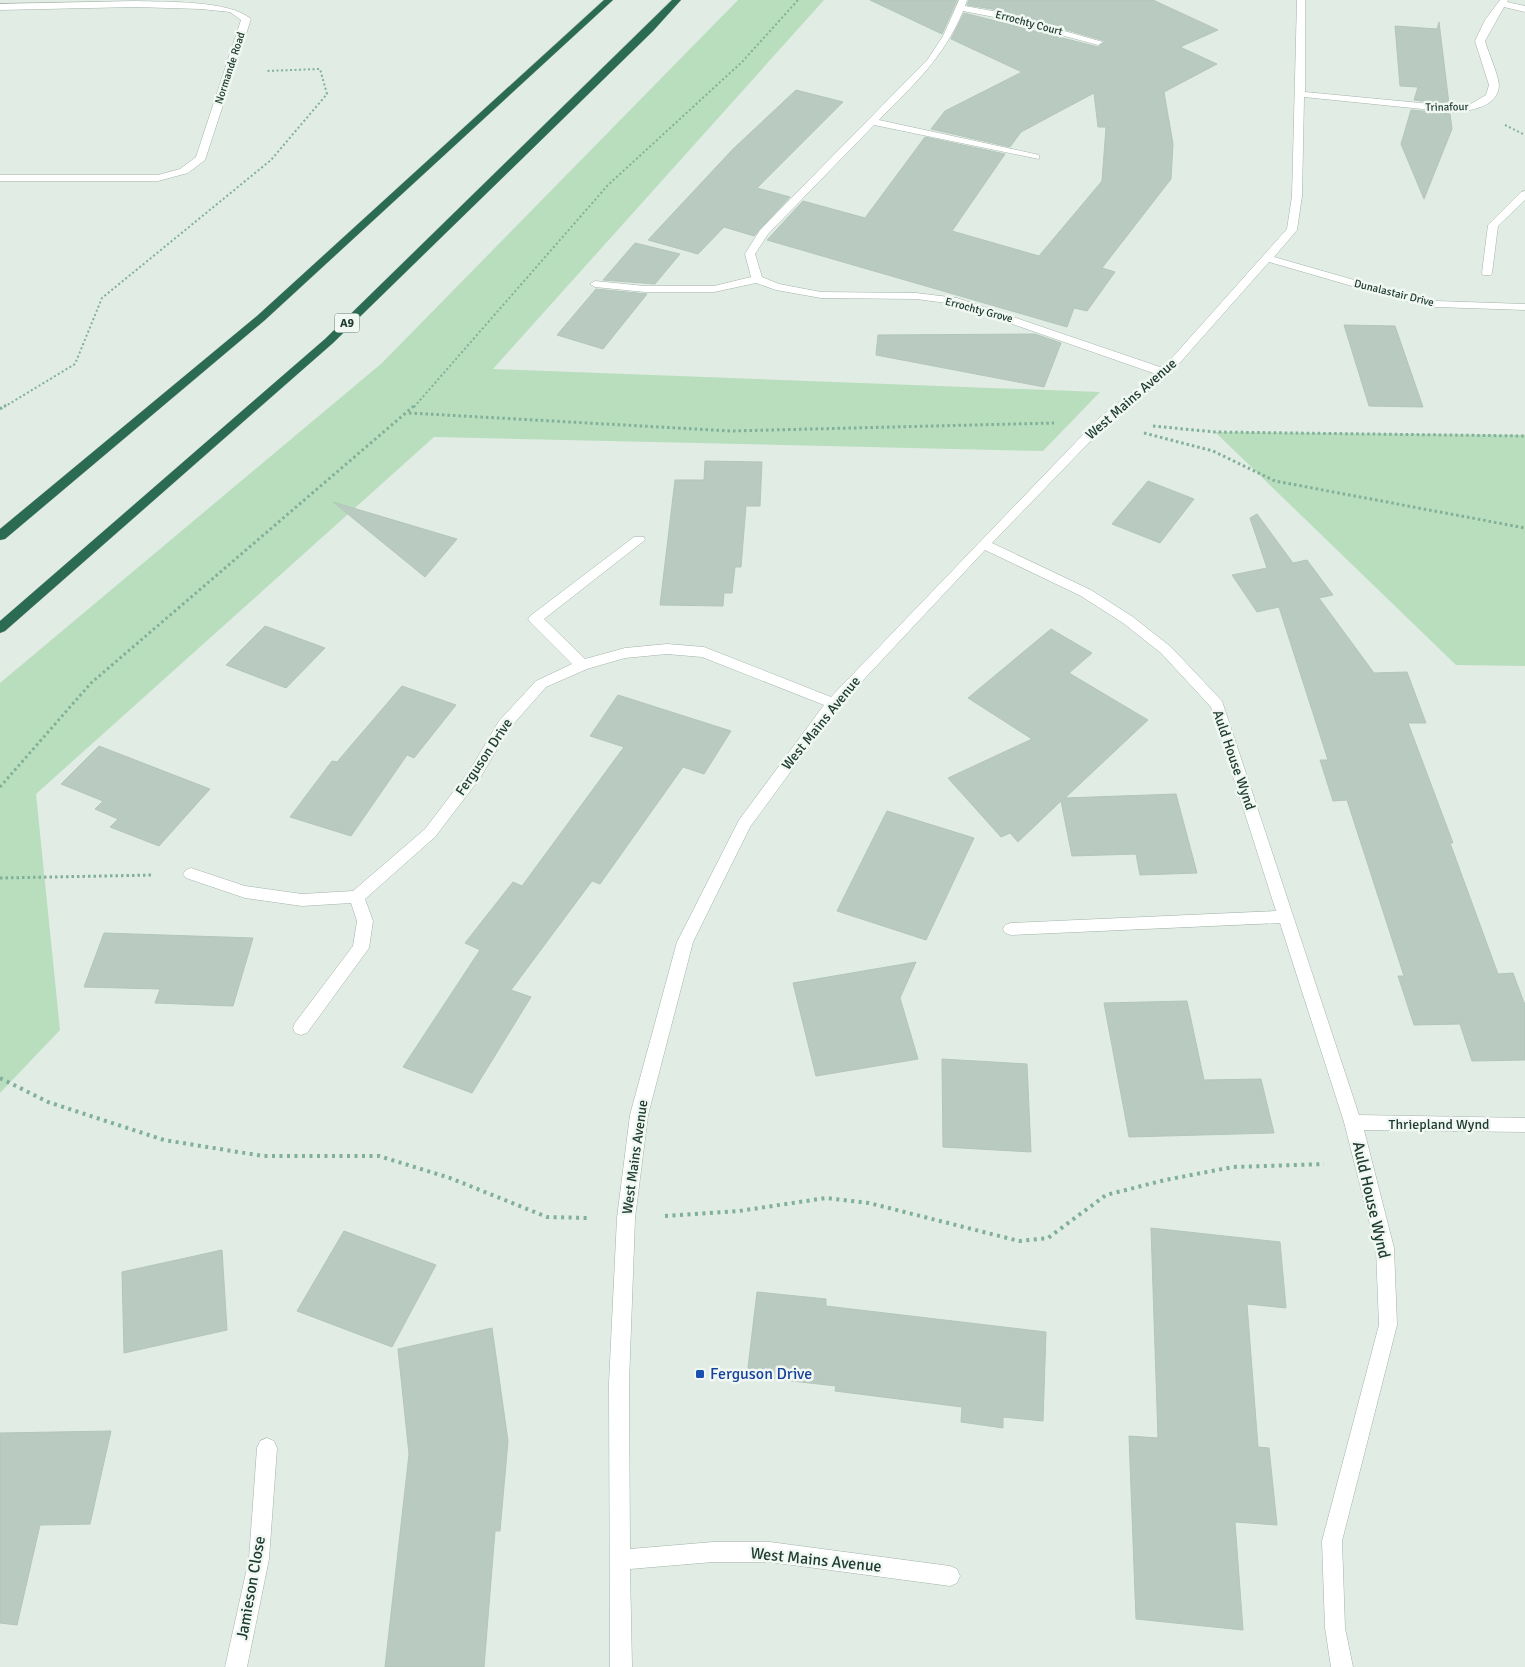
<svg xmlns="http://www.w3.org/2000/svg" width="1525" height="1667" viewBox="0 0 1525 1667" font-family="Signika,sans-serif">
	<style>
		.green { fill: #b9debd }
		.building { fill: #b9cac0; stroke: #b3c6bb }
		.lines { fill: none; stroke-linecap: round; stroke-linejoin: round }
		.minor-casing { stroke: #a3b4ab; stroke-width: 1 }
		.highway-casing { stroke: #c1c9c5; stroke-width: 1 }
		.path-far2 { stroke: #80b09a; stroke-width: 2; stroke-dasharray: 2 2.5; stroke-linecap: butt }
		.path-far1 { stroke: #80b09a; stroke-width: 3; stroke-dasharray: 2.5 3; stroke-linecap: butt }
		.path { stroke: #80b09a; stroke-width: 4; stroke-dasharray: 3 4.5; stroke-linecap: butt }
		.minor { fill: #fff; fill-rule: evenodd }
		.highway { fill: #2b6a53; fill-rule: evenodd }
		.transit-dot { fill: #1a4fb4; stroke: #f1f8f4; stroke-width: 2 }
		.labels { text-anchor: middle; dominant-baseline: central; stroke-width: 5; stroke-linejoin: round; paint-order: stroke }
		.far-street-label { font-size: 11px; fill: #203d31; stroke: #f1f8f4 }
		.shield { fill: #f1f8f4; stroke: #5f756c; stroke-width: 1 }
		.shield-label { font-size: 12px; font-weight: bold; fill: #203d31 }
		.street-label { font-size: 14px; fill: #203d31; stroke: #f1f8f4 }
		.near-street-label { font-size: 16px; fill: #203d31; stroke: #f1f8f4 }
		.near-transit-label { font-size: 16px; fill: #164399; stroke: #f1f8f4; text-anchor: start }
	</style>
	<rect width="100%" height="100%" fill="#e1ece5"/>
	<!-- green -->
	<path class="green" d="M 738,0 L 824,0 L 493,369 L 1100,392 L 1043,451 L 434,437 L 36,794 L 60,1030 L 0,1093 L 0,683 L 382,363 Z
		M 1215,432 L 1525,435 L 1525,666 L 1456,665 Z"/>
	<!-- building -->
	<path class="building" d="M 870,0 L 957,0 L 942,34 Z
		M 969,0 L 1153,0 L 1218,30 L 1180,47 L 1217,64 L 1164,92 L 1173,144 L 1171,179 L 1102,268 L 1115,272 L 1087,311 L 1074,308 L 1067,327 L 767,240 L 803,201 L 865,218 L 925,137 L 1005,154 L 952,231 L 1039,256 L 1102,181 L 1106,127 L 1098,127 L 1094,93 L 1021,132 L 1010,147 L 931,129 L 945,111 L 1022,72 L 951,39 L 964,13 L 1098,47 L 1105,41 L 998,10 L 967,5 Z
		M 1439,22 L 1449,104 L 1414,100 L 1418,87 L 1400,86 L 1395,26 L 1437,29 Z
		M 796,90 L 843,102 L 757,188 L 790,197 L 754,236 L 724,227 L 698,254 L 648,240 L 733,149 Z
		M 1411,110 L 1450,114 L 1452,129 L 1424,199 L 1401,144 Z
		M 635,243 L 680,254 L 655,284 L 603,280 Z
		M 596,289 L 647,294 L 603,349 L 557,335 Z
		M 1344,325 L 1395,326 L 1423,407 L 1369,406 Z
		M 1035,334 L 1061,343 L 1044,387 L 876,355 L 878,335 Z
		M 705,461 L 762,462 L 760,506 L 746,506 L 741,567 L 735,567 L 732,593 L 724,593 L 723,606 L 660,605 L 675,480 L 704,480 Z
		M 1148,481 L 1194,499 L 1160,543 L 1112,524 Z
		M 333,502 L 457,539 L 425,577 Z
		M 1257,514 L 1293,563 L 1307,560 L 1333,595 L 1319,598 L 1374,673 L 1407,672 L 1426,723 L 1408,723 L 1453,843 L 1450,843 L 1498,974 L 1513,973 L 1525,1005 L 1525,1060 L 1472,1061 L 1460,1024 L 1414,1025 L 1398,976 L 1404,976 L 1347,800 L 1333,801 L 1320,760 L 1328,760 L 1279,607 L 1257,612 L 1232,575 L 1267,568 L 1250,518 Z
		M 265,626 L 325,648 L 286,688 L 226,665 Z
		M 1051,629 L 1092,653 L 1069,673 L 1148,720 L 1065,798 L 1176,794 L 1197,873 L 1140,875 L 1136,854 L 1072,856 L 1061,801 L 1018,842 L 1010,833 L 1001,837 L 948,778 L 1032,739 L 968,698 Z
		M 402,686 L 456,705 L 414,758 L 407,755 L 351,836 L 290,817 L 332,761 L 337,762 Z
		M 618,695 L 731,731 L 704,774 L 683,767 L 600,884 L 592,881 L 511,990 L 531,997 L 472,1093 L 403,1067 L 480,950 L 465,943 L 513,882 L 522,886 L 624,747 L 590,736 Z
		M 99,746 L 210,789 L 159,846 L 110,827 L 118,819 L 95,809 L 103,801 L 61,784 Z
		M 887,811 L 974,838 L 926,940 L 837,911 Z
		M 104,933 L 253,938 L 233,1006 L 155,1003 L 160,989 L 84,987 Z
		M 916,962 L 900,998 L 918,1059 L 816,1076 L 793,983 Z
		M 1187,1001 L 1204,1080 L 1261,1079 L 1274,1133 L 1129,1137 L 1104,1003 Z
		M 942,1059 L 1027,1064 L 1031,1152 L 943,1147 Z
		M 1151,1228 L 1280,1242 L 1286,1308 L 1247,1304 L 1258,1447 L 1269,1448 L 1277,1525 L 1235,1522 L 1243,1630 L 1136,1619 L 1129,1436 L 1158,1438 Z
		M 344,1231 L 436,1265 L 392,1347 L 297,1311 Z
		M 222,1250 L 227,1330 L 124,1353 L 122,1272 Z
		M 757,1292 L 826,1299 L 826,1306 L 1046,1332 L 1043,1421 L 1003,1417 L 1003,1428 L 961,1422 L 962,1407 L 835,1391 L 836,1386 L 747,1376 Z
		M 492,1328 L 508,1441 L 500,1531 L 495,1531 L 484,1667 L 385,1667 L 409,1454 L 398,1349 Z
		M 111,1431 L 90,1524 L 40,1525 L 17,1625 L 0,1623 L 0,1433 Z"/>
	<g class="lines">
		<!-- minor casing -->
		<g class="minor-casing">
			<path id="minor" d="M 959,0 L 967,0 L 965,6 L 998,12 L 1103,42 L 1098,45 L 994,17 L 963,11 C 943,59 914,84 879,120 L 1035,154 L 1039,155 L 1039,159 L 874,125 L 768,234 L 755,254 L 762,277 L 779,284 L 821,292 L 916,293 L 957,298 L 1163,368 L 1287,229 L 1292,196 L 1297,0 L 1305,0 L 1305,92 L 1452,106 L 1469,105 L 1486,95 L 1489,85 L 1475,41 L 1485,20 L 1500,0 L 1508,0 L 1507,2 L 1525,6 L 1525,12 L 1504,7 L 1485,41 C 1488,52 1499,76 1499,86 C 1497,108 1469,111 1452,112 L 1304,97 L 1302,196 L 1297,230 L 1274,257 L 1396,292 L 1436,301 L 1525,304 L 1525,310 L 1436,307 L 1390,297 L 1269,262 L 1169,375 L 1106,425 L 992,543 L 1091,590 L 1133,617 L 1171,647 L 1222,701 L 1359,1115 L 1525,1118 L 1525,1132 L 1364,1130 L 1394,1248 L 1397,1325 L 1342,1541 L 1345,1628 L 1353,1667 L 1331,1667 L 1325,1628 L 1322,1541 L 1379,1325 L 1376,1248 L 1344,1122 L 1280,923 L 1011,935 L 1005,933 L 1003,929 L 1005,925 L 1011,923 L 1276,911 L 1211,707 L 1161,653 L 1123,623 L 1081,596 L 985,550 L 838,707 L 750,827 L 693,942 L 648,1115 L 635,1218 L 629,1383 L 630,1549 L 713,1542 L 770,1542 L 950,1566 L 957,1569 L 960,1576 L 957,1583 L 950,1586 L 770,1562 L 713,1562 L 630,1569 L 632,1667 L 610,1667 L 609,1383 L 617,1218 L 630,1115 L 677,942 L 739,820 L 824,705 L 702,657 L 667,654 L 625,658 L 587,669 L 546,687 L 509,729 L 480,778 L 435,837 L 365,899 L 373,921 L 369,948 L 307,1033 L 301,1035 L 295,1033 L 293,1028 L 295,1023 L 353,946 L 357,921 L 351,903 L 302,906 L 245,898 L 186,878 L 183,874 L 186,870 L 191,868 L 245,886 L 302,894 L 353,891 L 425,829 L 470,770 L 499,721 L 536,681 L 572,664 L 530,622 L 528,619 L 530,616 L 634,537 L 644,537 L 645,540 L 544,619 L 585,659 L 625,648 L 667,644 L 704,647 L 831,697 L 1098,419 L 1156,374 L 955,304 L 916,299 L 821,298 L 776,290 L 756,283 L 714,292 L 645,292 L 595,287 L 590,284 L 595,281 L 645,286 L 714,286 L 751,277 L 745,254 L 760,230 L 928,59 L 943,36 Z
				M 135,1 C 165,2 229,0 251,19 L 205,160 L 188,173 L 158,181 L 0,181 L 0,175 L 158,175 L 180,169 L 196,157 L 241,20 L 230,12 L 201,9 L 135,7 L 0,10 L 0,4 Z
				M 1525,191 L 1525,200 L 1498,226 L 1492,273 L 1491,275 L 1483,275 L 1482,273 L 1488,225 L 1521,192 Z
				M 267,1438 L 274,1441 L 277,1448 L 269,1559 L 247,1667 L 225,1667 L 249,1559 L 257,1448 L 260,1441 Z"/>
		</g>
		<!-- highway casing -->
		<g class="highway-casing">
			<path id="highway" d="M 604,0 L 613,0 L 265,320 L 5,539 L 0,540 L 0,529 L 257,316 Z
				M 672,0 L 681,0 L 653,31 L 333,343 L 5,631 L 0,633 L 0,621 L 325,339 Z"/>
		</g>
		<!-- path-far2 -->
		<path class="path-far2" d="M 1505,125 L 1525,135
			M 4,407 L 75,364 L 102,298 L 271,160 L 327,94 L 320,69 L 265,71
			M 414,407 L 608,185 L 742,62 L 798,0"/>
		<!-- path-far1 -->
		<path class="path-far1" d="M 0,409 L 6,405
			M 409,413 L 731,431 L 1054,423
			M 1153,426 L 1215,432 L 1525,436
			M 1144,433 L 1213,451 L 1275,481 L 1525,528
			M 0,787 L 91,683 L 415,405
			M 0,878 L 154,875"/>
		<!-- path -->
		<path class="path" d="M 0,1078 L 48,1102 L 164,1140 L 263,1156 L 379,1156 L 450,1178 L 547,1217 L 588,1218
			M 665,1216 L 739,1211 L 826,1198 L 869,1203 L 1019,1241 L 1048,1238 L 1106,1195 L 1165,1180 L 1233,1167 L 1324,1164"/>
		<!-- minor -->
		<use href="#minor" class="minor"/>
		<!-- highway -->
		<use href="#highway" class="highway"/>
	</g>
	<!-- markers -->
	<rect class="transit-dot" x="695" y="1369" width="10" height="10" rx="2.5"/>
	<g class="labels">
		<!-- far-street labels -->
		<g class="far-street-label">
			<text transform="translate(1029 23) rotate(15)">Errochty Court</text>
			<text transform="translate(230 68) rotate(-72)">Normande Road</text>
			<text transform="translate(1447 107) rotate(-1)">Trinafour</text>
			<text transform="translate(1394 293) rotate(14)">Dunalastair Drive</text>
			<text transform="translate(979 310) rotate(15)">Errochty Grove</text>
		</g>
		<!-- shield labels -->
		<rect class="shield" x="334.5" y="313.5" width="25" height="19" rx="4"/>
		<g class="shield-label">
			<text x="347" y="323">A9</text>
		</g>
		<!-- street labels -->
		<g class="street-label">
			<text transform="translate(1131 399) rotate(-41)">West Mains Avenue</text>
			<text transform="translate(821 723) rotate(-51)">West Mains Avenue</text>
			<text transform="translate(484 757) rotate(-56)">Ferguson Drive</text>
			<text transform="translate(1234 760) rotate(71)">Auld House Wynd</text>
			<text x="1439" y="1124">Thriepland Wynd</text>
			<text transform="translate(635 1157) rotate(-82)">West Mains Avenue</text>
		</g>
		<!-- near-street labels -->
		<g class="near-street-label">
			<text transform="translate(1371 1200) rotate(77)">Auld House Wynd</text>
			<text transform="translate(816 1560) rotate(6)">West Mains Avenue</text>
			<text transform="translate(251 1588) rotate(-80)">Jamieson Close</text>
		</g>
		<!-- near-transit labels -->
		<g class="near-transit-label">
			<text x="710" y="1374">Ferguson Drive</text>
		</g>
	</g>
</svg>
